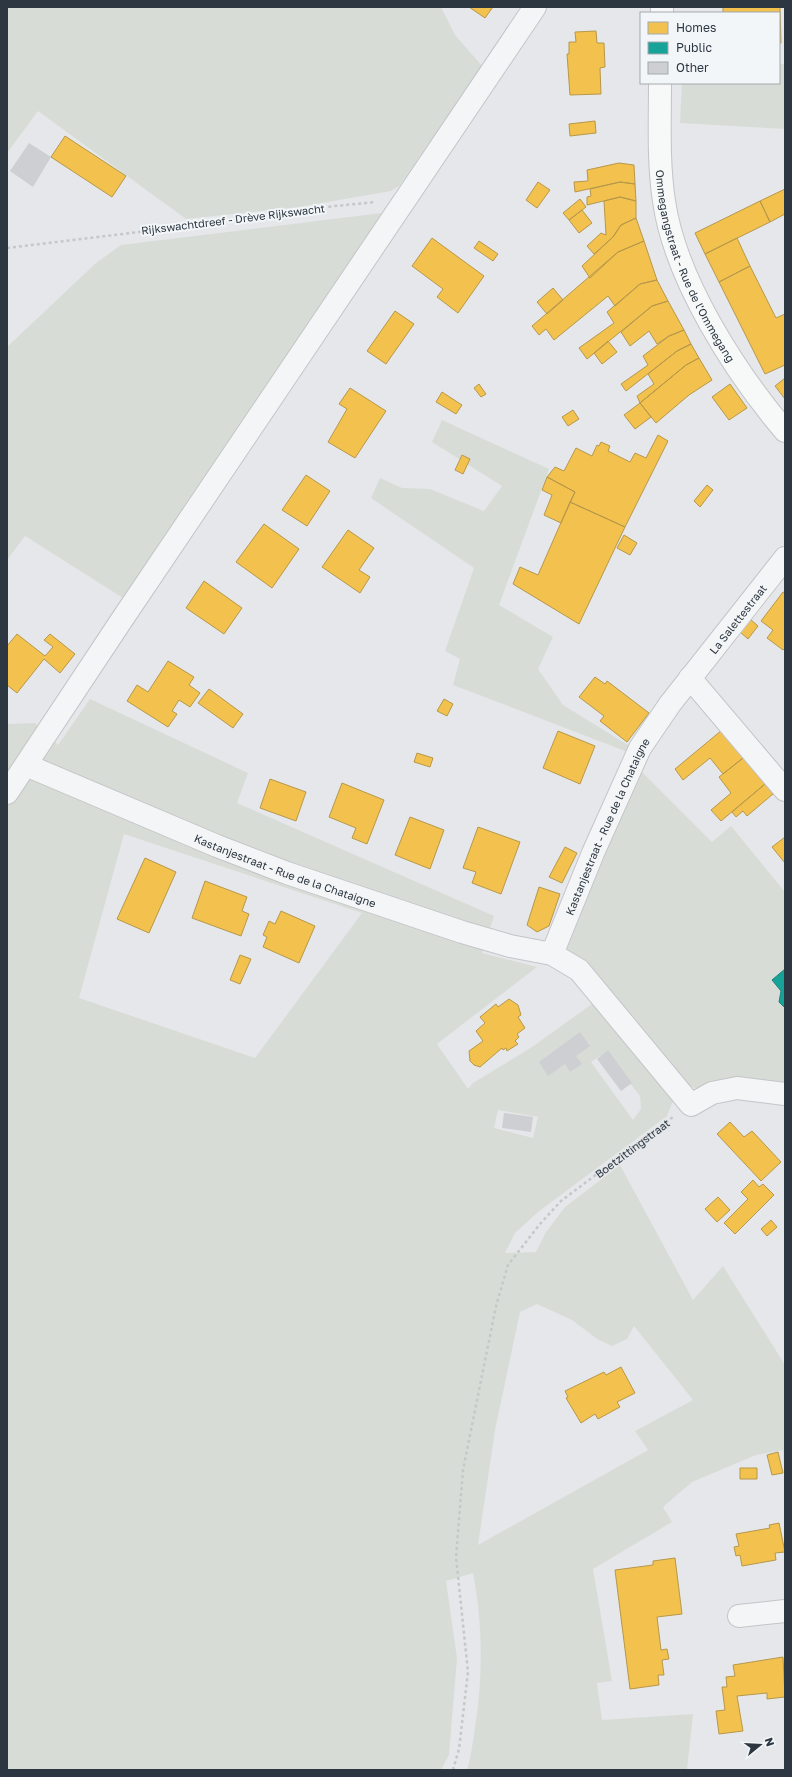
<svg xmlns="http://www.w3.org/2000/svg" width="792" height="1777" viewBox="0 0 792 1777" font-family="'Golos Text',sans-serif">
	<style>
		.green { fill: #d7ddd6; fill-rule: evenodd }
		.homes { fill: #f2c14e; stroke: #b7984a }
		.public { fill: #17a398; stroke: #1d837e }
		.building { fill: #cdcfd2 }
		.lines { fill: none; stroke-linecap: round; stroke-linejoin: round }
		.minor-casing { stroke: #c3c5c8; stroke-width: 24 }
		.major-casing { stroke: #c2c4c7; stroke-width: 24 }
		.path { stroke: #c5c8c9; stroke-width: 2.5; stroke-dasharray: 3 3; stroke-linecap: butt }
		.minor { stroke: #f4f5f6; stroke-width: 22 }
		.major { stroke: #f7f8f8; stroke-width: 22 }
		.labels { text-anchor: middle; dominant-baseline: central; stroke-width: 4; stroke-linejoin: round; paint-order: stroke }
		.street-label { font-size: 11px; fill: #2c3742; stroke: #f3f6f8 }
	</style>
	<rect width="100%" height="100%" fill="#e5e7ea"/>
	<!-- green -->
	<path class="green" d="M 7,7 L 441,7 L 455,35 L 483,67 L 399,186 L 391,191 L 299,207 L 186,219 L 38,111 L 7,153 Z
		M 779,64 L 785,64 L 785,129 L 680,123 L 682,83 L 779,83 Z
		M 390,212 L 123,598 L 25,536 L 7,560 L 7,347 L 96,263 L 121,245 Z
		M 442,420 L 549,469 L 499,605 L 553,637 L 538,669 L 563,705 L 631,747 L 625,751 L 453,685 L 460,659 L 445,651 L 474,568 L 371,498 L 380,478 L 402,488 L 430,489 L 484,511 L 502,486 L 432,442 Z
		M 90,699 L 248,773 L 237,803 L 494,916 L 482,953 L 537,967 L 437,1044 L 468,1089 L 473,1083 L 532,1047 L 592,1004 L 667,1091 L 673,1101 L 667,1116 L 538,1212 L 515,1233 L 505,1253 L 536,1252 L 546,1232 L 565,1207 L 620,1165 L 693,1300 L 723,1266 L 785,1365 L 785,1484 L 783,1450 L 756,1455 L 692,1482 L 663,1507 L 672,1522 L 593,1569 L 612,1681 L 597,1683 L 602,1720 L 693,1714 L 687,1770 L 467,1770 C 471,1756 473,1742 475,1728 C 483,1677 483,1624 473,1573 L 446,1581 L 457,1658 L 449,1755 L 441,1770 L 7,1770 L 7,724 L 35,723 L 58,745 ZM 124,834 L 362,913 L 255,1058 L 79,998 ZM 606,1052 L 640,1096 L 641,1109 L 633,1120 L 591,1062 ZM 498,1110 L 538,1117 L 533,1138 L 494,1128 ZM 537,1304 L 572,1320 L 597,1339 L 612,1346 L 627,1339 L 634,1326 L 693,1400 L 635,1431 L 648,1450 L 478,1545 L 495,1430 L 520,1312 Z
		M 640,770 L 712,842 L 731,826 L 785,892 L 785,969 L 772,980 L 781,991 L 779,1002 L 785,1008 L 785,1086 L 702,1091 L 685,1084 L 566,949 Z"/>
	<!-- homes -->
	<path class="homes" d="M 469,7 L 493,7 L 485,18 Z
		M 723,7 L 780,7 L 781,43 L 779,43 L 779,13 L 723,13 Z
		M 596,31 L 597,43 L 604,43 L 605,67 L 600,68 L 601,94 L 570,95 L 567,54 L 569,54 L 569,42 L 576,42 L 575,32 Z
		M 595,121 L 596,133 L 570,136 L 569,124 Z
		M 65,136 L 126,176 L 112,197 L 51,157 Z
		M 619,163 L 634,165 L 635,184 L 620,182 L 575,192 L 574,182 L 588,181 L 587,170 Z
		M 538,182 L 550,190 L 537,208 L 526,200 Z
		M 620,182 L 635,184 L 636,201 L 620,197 L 587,205 L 587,197 L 591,196 L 590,189 Z
		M 785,189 L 785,214 L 770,222 L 760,201 Z
		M 620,197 L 636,201 L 636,218 L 621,225 L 613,237 L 594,254 L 587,246 L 601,233 L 606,235 L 604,201 Z
		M 580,199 L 586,207 L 569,220 L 563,213 Z
		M 760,201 L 770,222 L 705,254 L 695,233 Z
		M 582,210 L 592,223 L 579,233 L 569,220 Z
		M 636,218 L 644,241 L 618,252 L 590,278 L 582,266 L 613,237 L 621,225 Z
		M 432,238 L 484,276 L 458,313 L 437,297 L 443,289 L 412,266 Z
		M 737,238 L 750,266 L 719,282 L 705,254 Z
		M 479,241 L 498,254 L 493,261 L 474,248 Z
		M 644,241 L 657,280 L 640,284 L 615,306 L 608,296 L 554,340 L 546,329 L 539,335 L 532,326 L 618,252 Z
		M 750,266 L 776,318 L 785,314 L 785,365 L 765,374 L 719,282 Z
		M 657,280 L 668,301 L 652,306 L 587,359 L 579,348 L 614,323 L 607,312 L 640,284 Z
		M 553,288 L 563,300 L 547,314 L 537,302 Z
		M 668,301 L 684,330 L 669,336 L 657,344 L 649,331 L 630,346 L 621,332 L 652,306 Z
		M 395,311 L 414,324 L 386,364 L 367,351 Z
		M 684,330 L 691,344 L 677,351 L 626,391 L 621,384 L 648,365 L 643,356 L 669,336 Z
		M 608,341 L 617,352 L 602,364 L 594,353 Z
		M 691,344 L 699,358 L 686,365 L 640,403 L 637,396 L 654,384 L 648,374 L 677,351 Z
		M 699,358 L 712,380 L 689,395 L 656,423 L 640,403 L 686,365 Z
		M 785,378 L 785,399 L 775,386 Z
		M 479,384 L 486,394 L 481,397 L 474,388 Z
		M 730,384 L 747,408 L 729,420 L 712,397 Z
		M 350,388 L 386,411 L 355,458 L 328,442 L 347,409 L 339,404 Z
		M 442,392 L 462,405 L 456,414 L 436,402 Z
		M 640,403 L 651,417 L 635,429 L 624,415 Z
		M 573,410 L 579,419 L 568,426 L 562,417 Z
		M 658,435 L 668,441 L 625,527 L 570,502 L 575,492 L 547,477 L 555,467 L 564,471 L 576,448 L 592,456 L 597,445 L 599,446 L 601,442 L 610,446 L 608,451 L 630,462 L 635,453 L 646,458 Z
		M 462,455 L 470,459 L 463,474 L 455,470 Z
		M 306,475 L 330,491 L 307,526 L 282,510 Z
		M 547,477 L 575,492 L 561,523 L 544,515 L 552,495 L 542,490 Z
		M 707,485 L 713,490 L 700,507 L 694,501 Z
		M 570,502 L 625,527 L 579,624 L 513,584 L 520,567 L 538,575 Z
		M 264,524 L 299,549 L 272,588 L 236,562 Z
		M 348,530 L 374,548 L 359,570 L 370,577 L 360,593 L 322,567 Z
		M 624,535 L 637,543 L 630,555 L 617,548 Z
		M 204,581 L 242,608 L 224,634 L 186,608 Z
		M 783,592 L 785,593 L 785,648 L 783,650 L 767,638 L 773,630 L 761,621 Z
		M 750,619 L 758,626 L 748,639 L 739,631 Z
		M 17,634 L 45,656 L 53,647 L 44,640 L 50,634 L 75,654 L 60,673 L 44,659 L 17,693 L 7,685 L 7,646 Z
		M 168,661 L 194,677 L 189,685 L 200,693 L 190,707 L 179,700 L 172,711 L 177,714 L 168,727 L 127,701 L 137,685 L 148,692 Z
		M 595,677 L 605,684 L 607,681 L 649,713 L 627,742 L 600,721 L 604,716 L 579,697 Z
		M 209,689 L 243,714 L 233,728 L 198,703 Z
		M 444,699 L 453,704 L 447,716 L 437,711 Z
		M 722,730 L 743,758 L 723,774 L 710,758 L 683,780 L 675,769 Z
		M 558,731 L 595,746 L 580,784 L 543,768 Z
		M 417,753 L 433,758 L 430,767 L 414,762 Z
		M 743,758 L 765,784 L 721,821 L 711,810 L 731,793 L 719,777 Z
		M 270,779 L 306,792 L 296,821 L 260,808 Z
		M 342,783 L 384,800 L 367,844 L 352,838 L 356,828 L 329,817 Z
		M 765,784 L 773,794 L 747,816 L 743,811 L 736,817 L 732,812 Z
		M 410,817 L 444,830 L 430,869 L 395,855 Z
		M 478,827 L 520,842 L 501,894 L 472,883 L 476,872 L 463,868 Z
		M 785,837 L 785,863 L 772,847 Z
		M 565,847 L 577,853 L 562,883 L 549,877 Z
		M 145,858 L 176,872 L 149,933 L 117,919 Z
		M 205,881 L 247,897 L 242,911 L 249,914 L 241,936 L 192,918 Z
		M 539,887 L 560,894 L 549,926 L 537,932 L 527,925 Z
		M 281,911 L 315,926 L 299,963 L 263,947 L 267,937 L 263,935 L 269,921 L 275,924 Z
		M 240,955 L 251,959 L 240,984 L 230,980 Z
		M 509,999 L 518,1005 L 521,1015 L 518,1017 L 525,1028 L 517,1034 L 519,1037 L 515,1041 L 518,1044 L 507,1051 L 506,1048 L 503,1050 L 502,1048 L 480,1067 L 474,1065 L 470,1061 L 469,1051 L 483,1041 L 476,1031 L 485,1023 L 480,1017 L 496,1004 L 498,1007 Z
		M 730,1122 L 744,1137 L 752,1131 L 781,1162 L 761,1181 L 717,1134 Z
		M 753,1180 L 759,1187 L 763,1184 L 774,1195 L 735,1234 L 724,1223 L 748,1199 L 741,1192 Z
		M 718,1197 L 730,1210 L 717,1222 L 705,1209 Z
		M 771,1220 L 777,1227 L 767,1236 L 761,1229 Z
		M 621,1367 L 635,1393 L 617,1402 L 620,1407 L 598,1419 L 595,1414 L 581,1423 L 566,1398 L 568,1397 L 565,1391 L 604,1372 L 606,1375 Z
		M 778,1452 L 783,1473 L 772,1475 L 767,1455 Z
		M 740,1468 L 757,1468 L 757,1479 L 740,1479 Z
		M 779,1523 L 785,1552 L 775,1553 L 776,1560 L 742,1566 L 740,1555 L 736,1556 L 734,1547 L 739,1546 L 736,1534 L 770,1528 L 769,1525 Z
		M 675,1558 L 682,1614 L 657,1617 L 661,1650 L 667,1649 L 669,1659 L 662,1660 L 664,1675 L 658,1675 L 659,1685 L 630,1689 L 615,1570 L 653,1565 L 653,1561 Z
		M 783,1657 L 785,1697 L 767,1699 L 767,1693 L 737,1696 L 743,1731 L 719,1734 L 716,1711 L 725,1710 L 722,1687 L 727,1687 L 726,1677 L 735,1676 L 733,1665 Z"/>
	<!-- public -->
	<path class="public" d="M 785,969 L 785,1008 L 779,1002 L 781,991 L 772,980 Z"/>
	<!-- building -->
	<path class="building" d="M 29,143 L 51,157 L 33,187 L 10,171 Z
		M 580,1032 L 590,1046 L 576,1056 L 582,1064 L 570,1072 L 565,1064 L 548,1076 L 539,1062 Z
		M 608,1050 L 632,1083 L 621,1091 L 597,1059 Z
		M 504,1113 L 533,1117 L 531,1132 L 502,1128 Z"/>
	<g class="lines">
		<!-- minor casing -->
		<g class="minor-casing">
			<g id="minor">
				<path d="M 690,678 L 785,790"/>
				<path id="s2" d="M 26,765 L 217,846 L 287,873 L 462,932 L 510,946 L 552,954 L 579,970 L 691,1105 L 712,1093 L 737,1088 L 785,1094"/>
				<path d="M 7,793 L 121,621 L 535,7"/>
				<path id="s3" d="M 552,954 L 593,853 L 640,748 L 670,704 L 785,558"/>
				<path d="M 739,1616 L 785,1611"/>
			</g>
		</g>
		<!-- major casing -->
		<g class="major-casing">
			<g id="major">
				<path d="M 662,13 L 662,7"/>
				<path id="s4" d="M 660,83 C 660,122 658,162 664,201 C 675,279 735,372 785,431"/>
			</g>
		</g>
		<!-- path -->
		<g class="path">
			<path d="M 7,248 L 263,217 L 335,206 L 376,202"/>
			<path id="s1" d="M 453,1770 L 459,1749 L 468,1672 L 456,1557 L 463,1470 L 496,1306 L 508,1265 L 540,1224 L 561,1201 L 673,1117"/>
		</g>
		<!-- minor -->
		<use href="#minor" class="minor"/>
		<!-- major -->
		<use href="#major" class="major"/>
	</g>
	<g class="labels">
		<!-- street labels -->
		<g class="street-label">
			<text transform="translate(233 219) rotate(-7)">Rijkswachtdreef - Drève Rijkswacht</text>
			<text stroke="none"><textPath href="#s4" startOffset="190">Ommegangstraat - Rue de l'Ommegang</textPath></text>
			<text stroke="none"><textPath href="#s3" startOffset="386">La Salettestraat</textPath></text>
			<text stroke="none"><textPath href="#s3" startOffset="139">Kastanjestraat - Rue de la Chataigne</textPath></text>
			<text stroke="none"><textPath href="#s2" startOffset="280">Kastanjestraat - Rue de la Chataigne</textPath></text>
			<text stroke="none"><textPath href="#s1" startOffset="684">Boetzittingstraat</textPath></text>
		</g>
	</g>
	<!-- border -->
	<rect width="792" height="1777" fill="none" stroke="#2c3742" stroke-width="16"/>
	<!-- legend -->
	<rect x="640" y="12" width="140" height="72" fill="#f3f6f8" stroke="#a3aaaf"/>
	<rect x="648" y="22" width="20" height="12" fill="#f2c14e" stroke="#a3aaaf"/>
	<text x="676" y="32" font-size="12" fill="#2c3742">Homes</text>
	<rect x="648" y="42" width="20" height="12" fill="#17a398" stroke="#a3aaaf"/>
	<text x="676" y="52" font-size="12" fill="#2c3742">Public</text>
	<rect x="648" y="62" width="20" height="12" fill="#cdcfd2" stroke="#a3aaaf"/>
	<text x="676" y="72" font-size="12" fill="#2c3742">Other</text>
	<!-- north arrow -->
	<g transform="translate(760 1745) rotate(72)" stroke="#f3f6f8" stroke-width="3" paint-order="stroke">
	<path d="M0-3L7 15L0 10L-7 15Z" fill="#2c3742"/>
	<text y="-6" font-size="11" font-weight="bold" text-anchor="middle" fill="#2c3742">N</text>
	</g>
</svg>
